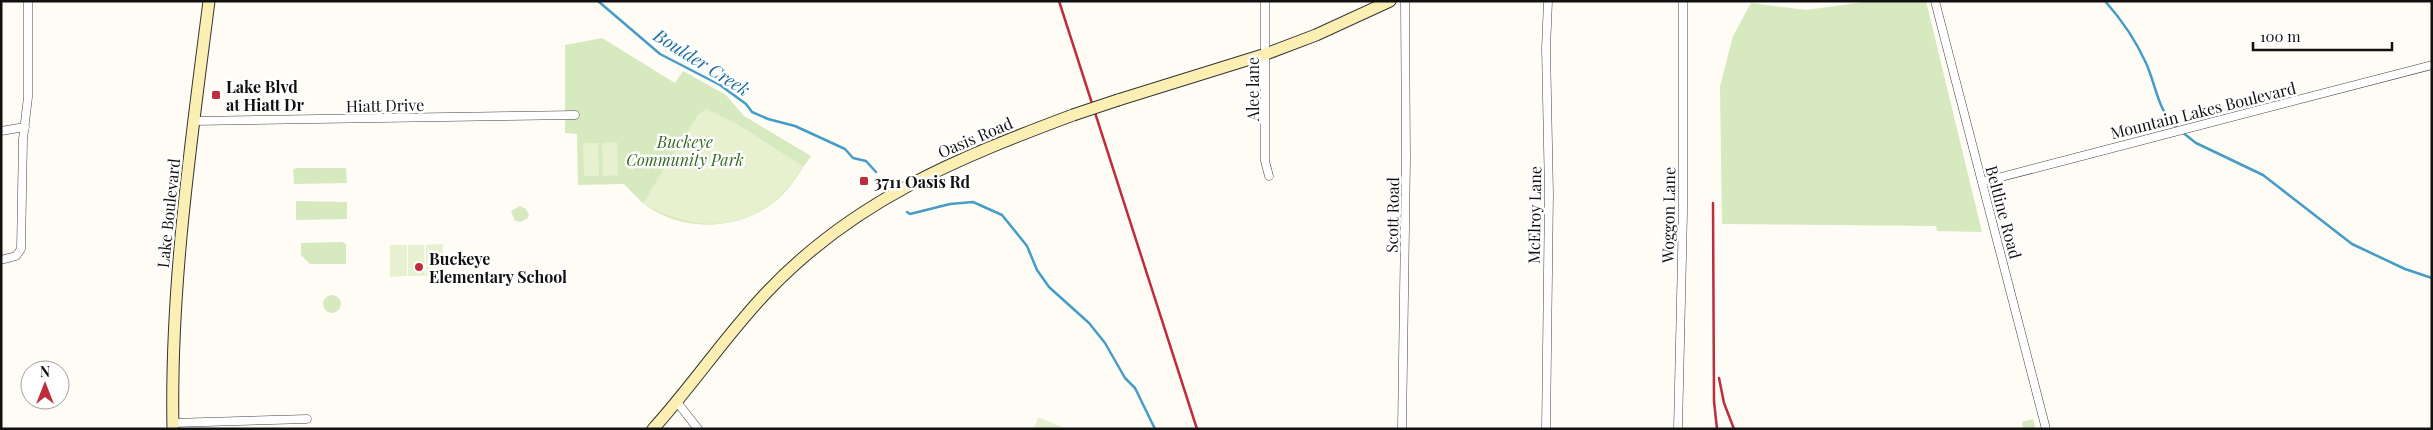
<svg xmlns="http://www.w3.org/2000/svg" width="2433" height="430" viewBox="0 0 2433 430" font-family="'Playfair Display',serif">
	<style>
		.green { fill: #d7e9bf }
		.pitch { fill: #e7f1d0 }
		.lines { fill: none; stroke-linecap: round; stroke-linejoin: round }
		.stream { stroke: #459cc9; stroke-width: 2.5 }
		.minor-casing { stroke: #444; stroke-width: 9 }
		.secondary-casing { stroke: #333; stroke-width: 13 }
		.minor { stroke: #fff; stroke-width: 8 }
		.secondary { stroke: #fcefb3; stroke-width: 11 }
		.rail { stroke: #bd2d3c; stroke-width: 2.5 }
		.secondary-bridge-casing { stroke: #333; stroke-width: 13; stroke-linecap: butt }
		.secondary-bridge { stroke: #fcefb3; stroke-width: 11 }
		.poi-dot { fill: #bd2d3c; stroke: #fff; stroke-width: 2 }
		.labels { text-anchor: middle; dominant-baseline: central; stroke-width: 5; stroke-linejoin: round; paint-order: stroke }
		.poi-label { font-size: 16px; font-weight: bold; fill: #111; stroke: #fff; text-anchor: start }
		.street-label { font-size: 16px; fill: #111; stroke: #fff }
		.park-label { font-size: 16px; font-style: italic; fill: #356822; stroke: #fff }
		.water-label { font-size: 18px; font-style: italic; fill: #1d6ea0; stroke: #fff }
	</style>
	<rect width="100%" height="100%" fill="#fffcf5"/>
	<!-- green -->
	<path class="green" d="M 1871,1 L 1926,1 L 1982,232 L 1937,231 L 1936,226 L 1722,224 L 1720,86 L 1733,36 L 1751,3 L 1806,10 Z
		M 602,38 L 675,83 L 683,71 L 726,95 L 744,116 L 811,156 C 800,171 792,187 778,199 C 741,231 682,234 643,203 C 636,197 630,190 624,184 L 578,185 L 577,134 L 565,133 L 565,45 Z
		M 296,168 L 346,168 L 347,183 L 294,184 L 293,170 Z
		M 296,201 L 347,202 L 347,219 L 296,220 Z
		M 520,206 L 526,209 L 529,215 L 527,219 L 520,222 L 515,221 L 511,211 Z
		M 342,242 L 346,244 L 346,264 L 310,264 L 301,255 L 301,243 Z
		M323 304a9 9 0 1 1 18 0a9 9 0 1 1-18 0Z
		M 2033,419 L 2036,429 L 2023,429 L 2022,422 Z"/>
	<!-- pitch -->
	<path class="pitch" d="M 706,109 L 737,124 L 803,166 C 766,229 704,239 643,203 L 698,115 Z
		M 617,142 L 618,175 L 603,176 L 602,143 Z
		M 583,143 L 598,143 L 599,176 L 584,176 Z
		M 443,244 L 443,276 L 426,276 L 426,245 Z
		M 390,245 L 407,245 L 407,276 L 390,277 Z
		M 408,245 L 424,245 L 425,276 L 408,276 Z
		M 1038,417 L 1067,429 L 1034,429 Z"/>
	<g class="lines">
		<!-- stream -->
		<path class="stream" d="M 598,1 L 660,54 L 720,85 L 746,104 L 752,112 L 768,119 L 795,126 L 845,149 L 853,158 L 866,161 L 876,172
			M 2105,1 C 2121,19 2136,41 2146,63 C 2156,85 2158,112 2177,128
			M 2182,132 L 2196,143 L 2263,175 L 2352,244 L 2405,269 L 2432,278
			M 907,212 L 910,214 L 950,204 L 973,202 L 1002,215 L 1027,246 L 1037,270 L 1049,287 L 1089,323 L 1105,343 L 1125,378 L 1135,388 L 1155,429"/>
		<!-- minor casing -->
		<g class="minor-casing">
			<path id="minor" d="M 1265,1 L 1265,161 L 1269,176
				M 1935,1 L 2046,429
				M 194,121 L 575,115
				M 1,131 L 25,127
				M 1982,182 L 2432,65
				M 1,260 L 16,256 L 21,249 L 23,139 L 28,97 L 28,1
				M 677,402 L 698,429
				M 172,423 L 307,419
				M 1402,429 L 1406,160 L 1405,1
				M 1546,429 L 1549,194 L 1546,48 L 1548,1
				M 1678,429 L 1683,213 L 1683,1"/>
		</g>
		<!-- secondary casing -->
		<g class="secondary-casing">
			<path id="secondary" d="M 1118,100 L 1266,54 L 1316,35 L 1390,1
				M 173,429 C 170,286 191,143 209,1
				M 653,429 C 693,385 726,335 767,292 C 854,200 958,158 1073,115"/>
		</g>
		<!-- minor -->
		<use href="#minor" class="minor"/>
		<!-- secondary -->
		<use href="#secondary" class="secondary"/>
		<!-- rail -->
		<path class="rail" d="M 1059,1 L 1197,429
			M 1713,203 L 1714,401 L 1717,429
			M 1719,378 L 1724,403 L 1734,429"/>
		<!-- secondary-bridge casing -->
		<g class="secondary-bridge-casing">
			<path id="secondary-bridge" d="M 1073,115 L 1118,100"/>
		</g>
		<!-- secondary-bridge -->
		<use href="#secondary-bridge" class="secondary-bridge"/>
	</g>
	<!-- markers -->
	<g class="poi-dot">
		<rect x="211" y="90" width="10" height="10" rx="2.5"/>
		<rect x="859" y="176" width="10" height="10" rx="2.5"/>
		<circle cx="419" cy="267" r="5"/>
	</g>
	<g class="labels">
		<!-- poi labels -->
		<g class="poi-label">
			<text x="226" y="86">Lake Blvd<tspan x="226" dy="18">at Hiatt Dr</tspan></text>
			<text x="874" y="181">3711 Oasis Rd</text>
			<text x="429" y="258">Buckeye<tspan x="429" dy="18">Elementary School</tspan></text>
		</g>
		<!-- street labels -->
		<g class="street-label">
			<text transform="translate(1252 89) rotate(-90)">Alee lane</text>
			<text transform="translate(385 105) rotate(-1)">Hiatt Drive</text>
			<text transform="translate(2203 110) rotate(-14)">Mountain Lakes Boulevard</text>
			<text transform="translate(975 137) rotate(-23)">Oasis Road</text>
			<text transform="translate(2004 212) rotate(75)">Beltline Road</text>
			<text transform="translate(168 213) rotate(-84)">Lake Boulevard</text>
			<text transform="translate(1392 215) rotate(-89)">Scott Road</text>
			<text transform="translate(1534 215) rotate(-89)">McElroy Lane</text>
			<text transform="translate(1668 215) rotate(-89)">Woggon Lane</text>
		</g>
		<!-- park labels -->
		<g class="park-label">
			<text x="685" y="141">Buckeye<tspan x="685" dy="18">Community Park</tspan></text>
		</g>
		<!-- water labels -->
		<g class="water-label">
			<text transform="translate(702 62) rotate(32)">Boulder Creek</text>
		</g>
	</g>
	<!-- border -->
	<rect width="2433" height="430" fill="none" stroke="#111111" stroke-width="5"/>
	<!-- north arrow -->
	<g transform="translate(45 385)"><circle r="24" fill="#ffffff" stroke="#a0a0a0"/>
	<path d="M0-4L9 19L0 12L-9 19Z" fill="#bd2d3c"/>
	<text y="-8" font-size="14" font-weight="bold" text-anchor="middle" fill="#111111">N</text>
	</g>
	<!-- scale -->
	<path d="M2253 42v8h139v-8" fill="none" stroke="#111111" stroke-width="2.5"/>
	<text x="2260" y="42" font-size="15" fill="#111111" stroke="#ffffff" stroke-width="4" paint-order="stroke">100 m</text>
</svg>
